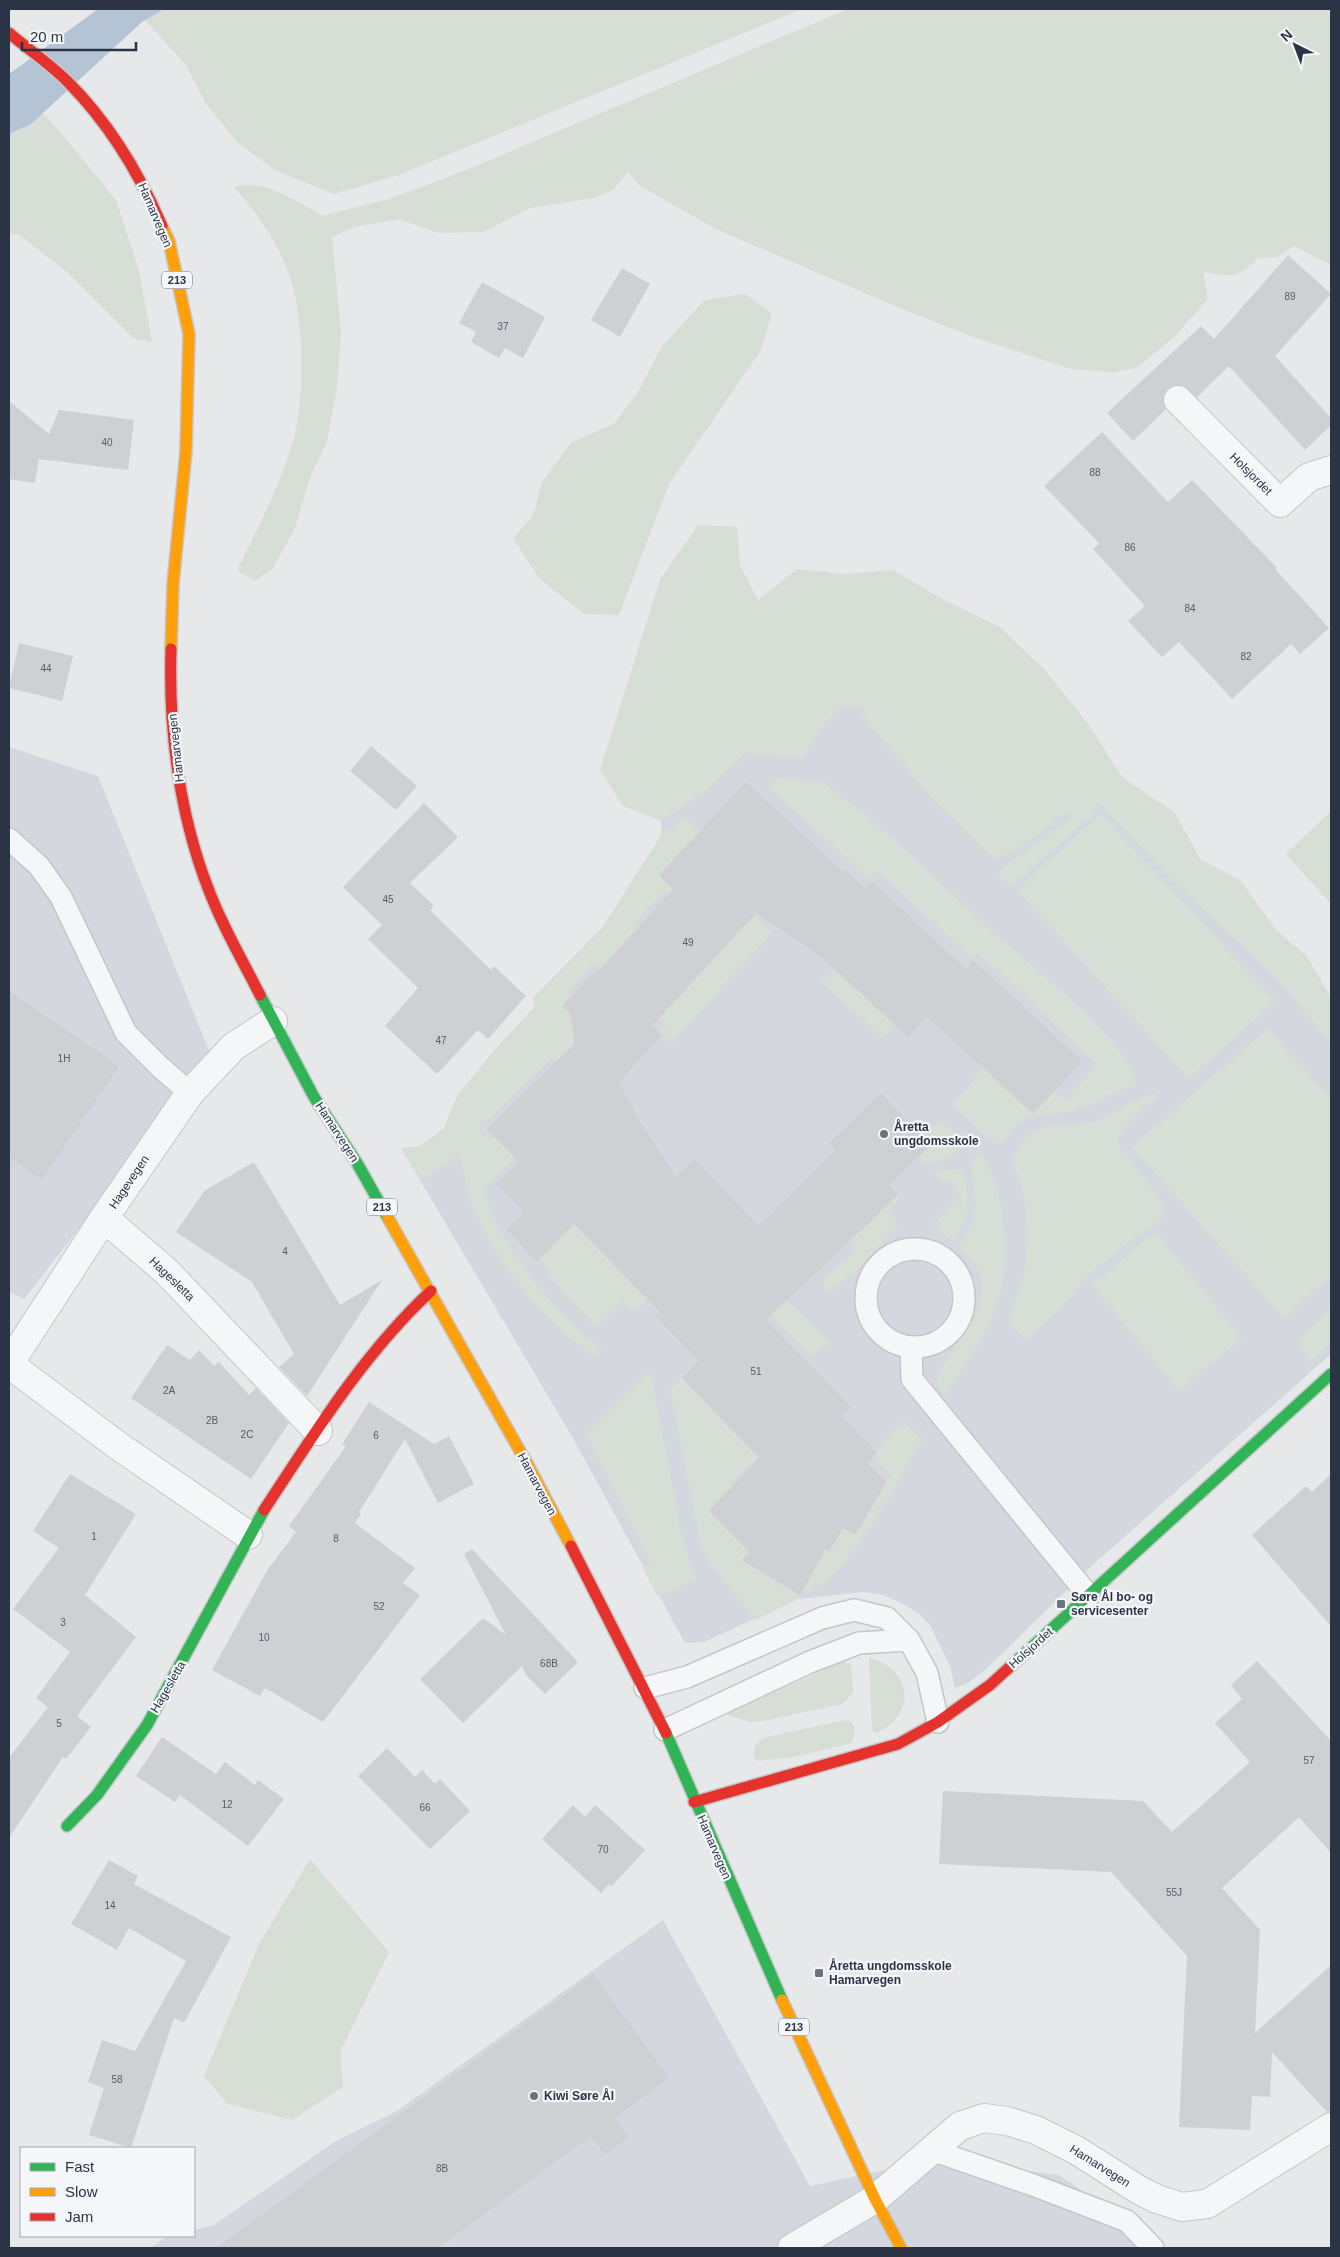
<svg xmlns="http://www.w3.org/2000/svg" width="1340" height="2257" viewBox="0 0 1340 2257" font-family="Helvetica,sans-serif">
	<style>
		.built { fill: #d4d7dd }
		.green { fill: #d6ded6 }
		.water { fill: #b4c4d5 }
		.building { fill: #ced0d3 }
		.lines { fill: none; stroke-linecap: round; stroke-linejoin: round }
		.lane-casing { stroke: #c4c6c8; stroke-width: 24 }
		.street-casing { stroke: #c4c6c8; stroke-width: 30 }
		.fast-casing { stroke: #c4c6c8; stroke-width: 14 }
		.slow-casing { stroke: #c4c6c8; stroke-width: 14 }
		.jam-casing { stroke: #c4c6c8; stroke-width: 14 }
		.lane { stroke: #f5f6f7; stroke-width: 21 }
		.street { stroke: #f5f6f7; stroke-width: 28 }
		.fast { stroke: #30b455; stroke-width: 11 }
		.slow { stroke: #ff9f0a; stroke-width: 11 }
		.jam { stroke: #e5322d; stroke-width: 11 }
		.poi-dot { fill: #6c737f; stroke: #f4f6f9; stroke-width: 2 }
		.labels { text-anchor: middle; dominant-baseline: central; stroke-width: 4.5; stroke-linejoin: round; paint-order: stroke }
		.number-label { font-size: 10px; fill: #545c69 }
		.shield { fill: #f4f6f9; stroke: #676e7b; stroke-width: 1 }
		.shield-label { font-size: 11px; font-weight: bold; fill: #2b3445 }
		.street-label { font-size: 12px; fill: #2b3445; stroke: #f4f6f9 }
		.poi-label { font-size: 12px; font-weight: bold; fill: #2b3445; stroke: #f4f6f9; text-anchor: start }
	</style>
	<rect width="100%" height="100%" fill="#e6e8ea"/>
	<!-- built -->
	<path class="built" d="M 905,589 L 1331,1025 L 1331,1354 L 1095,1563 L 984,1671 L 968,1683 L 955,1688 L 950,1666 L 930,1625 L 918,1613 L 901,1603 L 884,1595 L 863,1592 L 798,1599 L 704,1642 L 685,1643 L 574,1440 L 401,1148 L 420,1147 L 444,1128 L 458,1095 L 497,1047 L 535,1007 L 533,998 L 603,927 L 662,834 L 661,821 Z
		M 9,747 L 98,776 L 212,1058 L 24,1299 L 9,1292 Z
		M 663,1920 L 810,2186 L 936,2159 L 1059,2175 L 1164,2248 L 150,2248 L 166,2237 L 194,2236 L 194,2230 L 214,2225 L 336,2141 L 397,2111 Z"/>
	<!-- green -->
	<path class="green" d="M 132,9 L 802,9 L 399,175 L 334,194 L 276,171 L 237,142 L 206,104 L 186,65 L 145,20 Z
		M 848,9 L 1331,9 L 1331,265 L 1294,246 L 1278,257 L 1258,258 C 1235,280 1233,276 1203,272 L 1208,299 L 1173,338 L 1136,368 L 1114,372 L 1071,369 L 973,337 L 895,306 L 716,229 L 640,186 L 628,172 L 613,190 L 594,198 L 530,208 L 483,232 L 439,233 L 399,219 L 354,227 L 332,237 L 341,332 L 337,387 L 327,441 L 309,480 L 295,528 L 273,568 L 255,581 L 237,570 C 258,528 281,484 294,438 C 305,395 304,322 291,280 C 280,245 258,214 234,187 C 262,178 298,201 322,216 L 389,199 L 459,173 Z
		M 9,82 L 54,125 L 116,200 L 139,270 L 152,342 L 133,338 L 67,272 L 18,234 L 9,234 Z
		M 745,294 L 772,313 L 761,350 L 669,484 L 619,615 L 584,614 L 539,578 L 513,538 L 533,516 L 542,482 L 572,442 L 614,424 L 638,392 L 662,346 L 705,300 Z
		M 698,525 L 737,527 L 740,566 L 758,600 L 797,569 L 844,574 L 893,570 L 944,600 L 1000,627 L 1046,671 L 1089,725 L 1122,777 L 1174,812 L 1201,860 L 1240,880 L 1277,931 L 1306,955 L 1331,997 L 1331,1044 L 1289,992 L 1252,954 L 1181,889 L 1097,801 L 1098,810 L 1010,887 L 997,875 L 1002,868 L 1066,823 L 1071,818 L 1071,813 L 1065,814 L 1016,850 L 994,859 L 930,796 L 863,716 L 863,706 L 841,707 L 818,732 L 804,758 L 745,753 L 707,790 L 661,821 L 623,806 L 600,770 L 660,580 Z
		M 778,778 L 825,783 L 831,789 C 887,828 932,877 982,922 C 1026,962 1076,999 1115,1045 C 1124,1055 1135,1072 1136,1085 L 1107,1096 L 1097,1102 L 1075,1111 L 1026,1118 L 1018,1123 L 1000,1145 L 985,1136 L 952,1104 L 988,1064 L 1053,1089 L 1066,1100 L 1097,1064 L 977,952 L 971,958 L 878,871 L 869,880 L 769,786 Z
		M 1331,811 L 1331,904 L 1286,854 Z
		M 1101,814 L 1275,1001 L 1189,1079 L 1017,890 Z
		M 685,818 L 721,851 L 675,899 L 665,891 L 634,924 L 643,933 L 605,973 L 594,963 L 568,992 L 582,1006 L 581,1047 L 561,1066 L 552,1058 L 488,1121 L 482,1121 L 479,1127 L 481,1135 L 492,1139 L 501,1134 L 520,1154 L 482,1189 C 498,1241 557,1319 603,1349 L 596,1356 C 547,1328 490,1255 471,1201 C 466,1185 463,1169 460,1153 L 421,1182 L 401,1148 L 420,1147 L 444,1128 L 458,1095 L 497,1047 L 535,1007 L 533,998 L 603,927 L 662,834 Z
		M 750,912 L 772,933 L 671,1043 L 659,1032 L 667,1025 L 655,1013 Z
		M 841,961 L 901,1017 L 882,1038 L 822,982 Z
		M 1268,1028 L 1331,1100 L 1331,1276 L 1284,1318 L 1132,1147 Z
		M 1154,1094 L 1159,1098 C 1141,1108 1126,1124 1116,1141 L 1161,1200 L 1161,1220 L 1126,1244 L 1091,1273 L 1060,1308 L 1026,1340 L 1010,1324 C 1010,1308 1023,1287 1025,1269 C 1028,1245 1028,1210 1022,1188 C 1020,1177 1014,1169 1012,1159 C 1018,1147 1025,1136 1037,1130 C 1051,1123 1075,1127 1091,1123 C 1114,1117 1130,1098 1154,1094 Z
		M 937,1121 L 944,1124 L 961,1138 L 954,1155 L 927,1165 L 917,1156 L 934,1138 L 925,1129 Z
		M 979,1153 C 985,1161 991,1169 994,1179 C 1006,1214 1009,1273 996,1307 C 983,1339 963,1368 945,1397 L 936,1382 L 937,1377 C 951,1348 994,1305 979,1271 C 975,1261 966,1254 959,1247 C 985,1203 973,1206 972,1161 Z
		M 956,1169 L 964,1172 L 968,1196 L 967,1215 L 953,1242 L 933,1225 L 961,1195 L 948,1179 L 944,1182 L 934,1173 Z
		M 896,1193 L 901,1197 L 888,1209 L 898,1225 L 853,1274 L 830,1291 L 826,1289 L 823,1279 L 855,1252 L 855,1244 L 850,1237 Z
		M 576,1218 L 652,1295 L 634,1312 L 623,1301 L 597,1327 L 550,1277 L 553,1274 L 537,1257 Z
		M 1155,1232 L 1242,1338 L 1179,1390 L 1092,1285 Z
		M 769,1281 L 830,1344 L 821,1351 L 819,1350 L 811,1357 L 770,1314 Z
		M 1331,1307 L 1331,1342 L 1311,1362 L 1298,1342 Z
		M 650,1371 L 681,1531 L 689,1561 L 697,1578 L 658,1597 L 642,1567 L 651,1563 L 586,1434 Z
		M 686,1373 L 763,1452 L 730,1484 L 732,1487 L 712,1506 L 752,1547 L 744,1556 L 802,1588 L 829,1543 L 833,1546 L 841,1531 L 838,1515 L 861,1527 L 891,1475 L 873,1456 L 885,1445 L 882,1442 L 904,1422 L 922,1440 C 890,1492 862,1558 810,1593 L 802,1589 L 798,1599 L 756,1620 L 710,1564 L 701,1546 L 671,1392 L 672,1387 Z
		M 869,1658 C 912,1668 917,1714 877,1733 L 872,1731 Z
		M 844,1661 L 851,1665 L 853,1693 L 842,1704 L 763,1721 L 750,1722 L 726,1714 Z
		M 845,1720 L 852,1722 L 855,1728 L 852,1743 L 794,1757 L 757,1761 L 753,1756 L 756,1744 L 763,1738 Z
		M 310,1859 L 389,1952 L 340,2052 L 343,2087 L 292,2120 L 228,2104 L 204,2076 L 259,1944 Z"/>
	<!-- water -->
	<path class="water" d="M 98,9 L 164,9 L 142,22 L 31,124 L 9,134 L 9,74 Z"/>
	<!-- building -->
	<path class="building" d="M 1288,255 L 1331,294 L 1275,356 L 1331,418 L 1331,425 L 1305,450 L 1229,366 L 1197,397 L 1183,385 L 1175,385 L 1167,389 L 1163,396 L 1166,409 L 1133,441 L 1107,413 L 1201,326 L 1214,339 Z
		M 622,268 L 650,284 L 620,337 L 591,320 Z
		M 482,282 L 545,317 L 523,358 L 505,348 L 499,358 L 471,342 L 476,332 L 459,323 Z
		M 9,401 L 49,434 L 59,410 L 134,420 L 128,470 L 39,459 L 35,483 L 9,479 Z
		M 1102,432 L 1168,502 L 1192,480 L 1277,568 L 1275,569 L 1329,628 L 1300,654 L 1291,644 L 1232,699 L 1179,642 L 1162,657 L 1128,621 L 1145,606 L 1093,549 L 1099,543 L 1044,486 Z
		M 19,643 L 73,656 L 62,701 L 9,688 Z
		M 371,746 L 417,786 L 396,810 L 350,771 Z
		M 746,782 L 842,871 L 844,869 L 866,889 L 872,882 L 966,969 L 973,960 L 1082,1061 L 1033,1114 L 927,1016 L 908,1037 L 819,955 L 756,913 L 652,1026 L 662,1035 L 619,1082 L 639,1120 L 676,1177 L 694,1159 L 759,1226 L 836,1150 L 829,1143 L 881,1093 L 931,1145 L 889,1185 L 898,1195 L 766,1320 L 851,1407 L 842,1416 L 877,1453 L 867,1463 L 886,1482 L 855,1535 L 843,1528 L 829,1552 L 825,1550 L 800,1595 L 742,1560 L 750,1553 L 709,1511 L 759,1458 L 682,1378 L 699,1361 L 656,1317 L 661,1313 L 574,1224 L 537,1262 L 507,1230 L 524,1212 L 497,1184 L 519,1162 L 487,1129 L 575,1043 L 570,1013 L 562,1006 L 592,974 L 594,976 L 673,889 L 659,875 Z
		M 424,803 L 458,837 L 410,883 L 434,906 L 430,910 L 491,970 L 494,966 L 526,996 L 488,1039 L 478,1030 L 437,1074 L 385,1026 L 418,988 L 368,939 L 382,925 L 343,887 Z
		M 9,991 L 119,1066 L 42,1180 L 9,1157 Z
		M 254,1162 L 340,1305 L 382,1280 L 307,1396 L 279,1367 L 294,1354 L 252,1282 L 176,1232 L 204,1191 Z
		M 167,1345 L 190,1360 L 199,1350 L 214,1366 L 219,1362 L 249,1395 L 256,1388 L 289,1423 L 251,1479 L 131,1398 Z
		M 369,1402 L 434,1444 L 449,1436 L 474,1484 L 438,1503 L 405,1439 L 359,1512 L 361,1514 L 355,1523 L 415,1568 L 403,1583 L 420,1595 L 323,1722 L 265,1688 L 260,1696 L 212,1670 L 268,1569 L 296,1532 L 289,1526 L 346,1446 L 342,1444 Z
		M 70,1474 L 136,1514 L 85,1595 L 136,1637 L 77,1716 L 91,1727 L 66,1759 L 63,1757 L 9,1838 L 9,1758 L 48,1707 L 36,1698 L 70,1652 L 13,1609 L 59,1548 L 33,1531 Z
		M 1331,1474 L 1331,1626 L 1252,1535 L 1306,1486 L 1312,1492 Z
		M 472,1549 L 578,1662 L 545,1694 L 526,1675 L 522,1666 L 463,1723 L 420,1679 L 483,1618 L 506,1635 L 464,1554 Z
		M 1257,1661 L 1331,1741 L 1331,1853 L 1299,1817 L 1222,1888 L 1260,1930 L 1255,2033 L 1331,1965 L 1331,2111 L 1327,2112 L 1272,2052 L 1270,2097 L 1252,2096 L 1250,2130 L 1179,2127 L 1187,1956 L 1111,1872 L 939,1864 L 943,1791 L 1143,1801 L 1172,1832 L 1250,1762 L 1215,1723 L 1242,1699 L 1231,1685 Z
		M 162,1737 L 216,1774 L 225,1762 L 255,1785 L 258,1780 L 284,1799 L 248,1846 L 180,1795 L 175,1802 L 136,1776 Z
		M 387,1748 L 415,1777 L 422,1770 L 435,1784 L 440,1779 L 470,1811 L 430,1849 L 358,1776 Z
		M 573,1805 L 585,1817 L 595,1805 L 645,1850 L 611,1887 L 609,1884 L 601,1893 L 542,1839 Z
		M 109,1860 L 138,1876 L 134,1884 L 231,1937 L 184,2023 L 174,2018 L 131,2148 L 89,2135 L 104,2088 L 88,2082 L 102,2040 L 135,2051 L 186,1961 L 129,1928 L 117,1950 L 71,1924 Z
		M 593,1974 L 669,2078 L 615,2118 L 629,2137 L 605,2155 L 591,2136 L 438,2248 L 216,2248 Z"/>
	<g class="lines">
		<!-- lane casing -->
		<g class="lane-casing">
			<path id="lane" d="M 9,839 L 39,866 L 61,897 L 126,1033 L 159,1066 L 190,1093
				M866 1298a49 49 0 1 1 98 0a49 49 0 1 1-98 0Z
				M 911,1349 L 912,1379 L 1089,1596
				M 645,1688 L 687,1677 L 822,1618 L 854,1610 L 887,1618 L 909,1640 L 927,1673 L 938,1722
				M 665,1730 L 810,1662 L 859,1643 L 909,1640
				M 932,2150 L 1033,2185 L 1127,2221 L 1153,2248"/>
		</g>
		<!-- street casing -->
		<g class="street-casing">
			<path id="street" d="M 1178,400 L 1280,503 L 1309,477 L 1331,470
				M 104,1218 L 167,1272 L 318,1431
				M 9,1364 L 104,1218 L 190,1093 L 233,1047 L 273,1021
				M 9,1364 L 117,1445 L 248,1535
				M 792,2248 L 875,2199 L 960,2126 L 984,2118 L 1007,2121 L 1036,2130 L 1076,2150 L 1139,2190 L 1157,2199 L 1182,2207 L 1207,2204 L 1331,2127"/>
		</g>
		<!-- fast casing -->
		<g class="fast-casing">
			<path id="fast" d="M 260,995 L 314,1097 L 357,1163 L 388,1218
				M 1012,1665 L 1331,1374
				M 666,1733 L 782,2000
				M 67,1826 L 97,1795 L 147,1725 L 264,1510"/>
		</g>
		<!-- slow casing -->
		<g class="slow-casing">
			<path id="slow" d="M 162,226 L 169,241 L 189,334 L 186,451 L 173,584 L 171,649
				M 388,1218 L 529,1467 L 571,1546
				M 782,2000 L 875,2199 L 901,2248"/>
		</g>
		<!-- jam casing -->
		<g class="jam-casing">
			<path id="jam" d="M 9,33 C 28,49 50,64 68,82 C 109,123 139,173 162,226
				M 171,649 C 168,743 183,842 225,927 C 236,950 249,973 260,995
				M 264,1510 C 314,1434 364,1353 431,1291
				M 571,1546 L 666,1733
				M 694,1802 L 898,1744 L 938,1722 L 990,1685 L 1012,1665"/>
		</g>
		<!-- lane -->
		<use href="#lane" class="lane"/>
		<!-- street -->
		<use href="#street" class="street"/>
		<!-- fast -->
		<use href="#fast" class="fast"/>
		<!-- slow -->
		<use href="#slow" class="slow"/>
		<!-- jam -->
		<use href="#jam" class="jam"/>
	</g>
	<!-- markers -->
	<g class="poi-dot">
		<circle cx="884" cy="1134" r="5"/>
		<rect x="1056" y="1599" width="10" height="10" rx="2.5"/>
		<rect x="814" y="1968" width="10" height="10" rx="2.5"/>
		<circle cx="534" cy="2096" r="5"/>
	</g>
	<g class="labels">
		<!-- number labels -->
		<g class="number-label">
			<text x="1290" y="296">89</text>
			<text x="503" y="326">37</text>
			<text x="107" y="442">40</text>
			<text x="1095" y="472">88</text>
			<text x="1130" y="547">86</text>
			<text x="1190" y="608">84</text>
			<text x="1246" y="656">82</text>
			<text x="46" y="668">44</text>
			<text x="388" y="899">45</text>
			<text x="688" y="942">49</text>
			<text x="441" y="1040">47</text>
			<text x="64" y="1058">1H</text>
			<text x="285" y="1251">4</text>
			<text x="756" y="1371">51</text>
			<text x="169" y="1390">2A</text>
			<text x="212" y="1420">2B</text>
			<text x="247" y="1434">2C</text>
			<text x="376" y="1435">6</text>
			<text x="94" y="1536">1</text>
			<text x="336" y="1538">8</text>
			<text x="379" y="1606">52</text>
			<text x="63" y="1622">3</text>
			<text x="264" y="1637">10</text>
			<text x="549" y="1663">68B</text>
			<text x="59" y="1723">5</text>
			<text x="1309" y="1760">57</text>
			<text x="227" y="1804">12</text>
			<text x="425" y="1807">66</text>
			<text x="603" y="1849">70</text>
			<text x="1174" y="1892">55J</text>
			<text x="110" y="1905">14</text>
			<text x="117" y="2079">58</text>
			<text x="442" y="2168">8B</text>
		</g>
		<!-- shield labels -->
		<g class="shield">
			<rect x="162" y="271.5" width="30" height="17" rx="4"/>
			<rect x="367" y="1198.5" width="30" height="17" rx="4"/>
			<rect x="779" y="2018.5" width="30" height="17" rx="4"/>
		</g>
		<g class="shield-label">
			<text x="177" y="280">213</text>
			<text x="382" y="1207">213</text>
			<text x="794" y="2027">213</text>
		</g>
		<!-- street labels -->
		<g class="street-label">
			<text transform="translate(155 215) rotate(67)">Hamarvegen</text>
			<text transform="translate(1251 474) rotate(45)">Holsjordet</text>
			<text transform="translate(176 748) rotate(-96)">Hamarvegen</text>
			<text transform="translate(337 1132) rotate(57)">Hamarvegen</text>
			<text transform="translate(129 1182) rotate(-56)">Hagevegen</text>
			<text transform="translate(172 1279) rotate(44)">Hagesletta</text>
			<text transform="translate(537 1484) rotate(62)">Hamarvegen</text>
			<text transform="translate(1031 1648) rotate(-42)">Holsjordet</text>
			<text transform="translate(168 1687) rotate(-60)">Hagesletta</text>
			<text transform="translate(714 1847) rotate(67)">Hamarvegen</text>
			<text transform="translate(1100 2166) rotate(32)">Hamarvegen</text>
		</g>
		<!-- poi labels -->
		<g class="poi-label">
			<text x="894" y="1127">Åretta<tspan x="894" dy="14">ungdomsskole</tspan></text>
			<text x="1071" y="1597">Søre Ål bo- og<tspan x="1071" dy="14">servicesenter</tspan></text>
			<text x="829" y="1966">Åretta ungdomsskole<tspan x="829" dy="14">Hamarvegen</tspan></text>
			<text x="544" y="2096">Kiwi Søre Ål</text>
		</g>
	</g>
	<!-- border -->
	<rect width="1340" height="2257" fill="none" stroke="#2b3445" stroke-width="20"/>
	<!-- legend -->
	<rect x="20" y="2147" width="175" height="90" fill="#f4f6f9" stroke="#a4a8b1"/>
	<rect x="30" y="2163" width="25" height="8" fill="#30b455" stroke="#a4a8b1"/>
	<text x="65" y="2172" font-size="15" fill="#2b3445">Fast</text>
	<rect x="30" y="2188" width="25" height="8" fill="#ff9f0a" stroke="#a4a8b1"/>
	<text x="65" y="2197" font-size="15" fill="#2b3445">Slow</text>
	<rect x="30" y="2213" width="25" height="8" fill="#e5322d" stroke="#a4a8b1"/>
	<text x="65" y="2222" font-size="15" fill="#2b3445">Jam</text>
	<!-- north arrow -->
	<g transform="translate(1295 45) rotate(318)" stroke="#f4f6f9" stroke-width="4" paint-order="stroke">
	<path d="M0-4L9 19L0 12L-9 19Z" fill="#2b3445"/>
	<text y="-8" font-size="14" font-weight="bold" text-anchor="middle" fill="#2b3445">N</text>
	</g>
	<!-- scale -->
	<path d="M22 42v8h114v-8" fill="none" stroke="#2b3445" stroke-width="2.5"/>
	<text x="30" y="42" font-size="15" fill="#2b3445" stroke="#f4f6f9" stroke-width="4" paint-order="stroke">20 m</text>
</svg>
